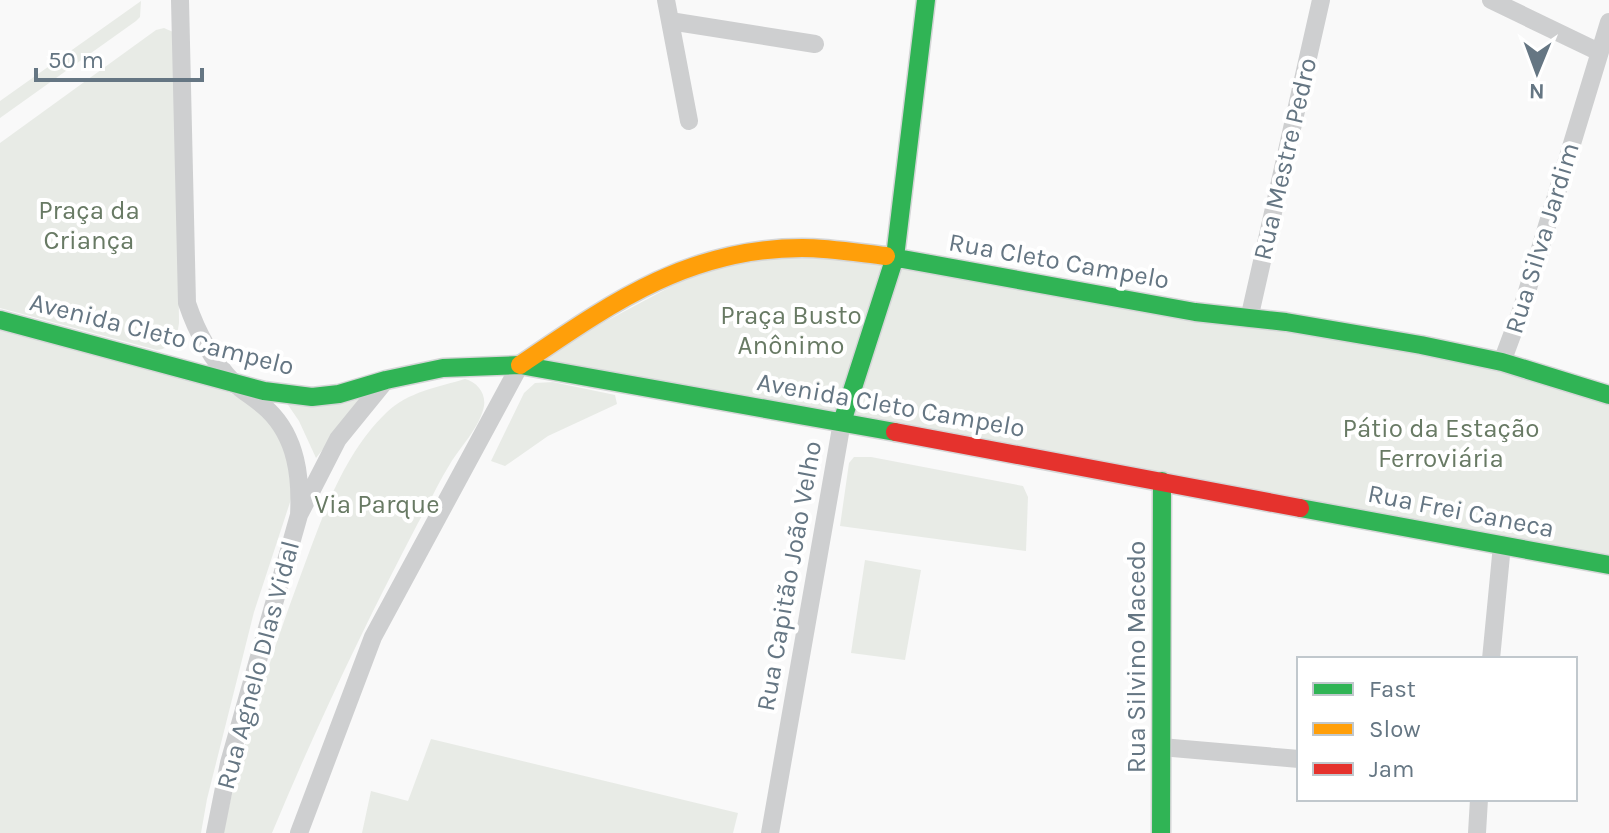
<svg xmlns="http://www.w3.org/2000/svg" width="1609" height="833" viewBox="0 0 1609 833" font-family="Karla,sans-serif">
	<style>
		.green { fill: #e8ebe6 }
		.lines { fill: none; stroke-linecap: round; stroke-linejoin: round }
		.fast-casing { stroke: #d5d6d7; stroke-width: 21 }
		.slow-casing { stroke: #d5d6d7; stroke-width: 21 }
		.jam-casing { stroke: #d5d6d7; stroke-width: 21 }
		.street { stroke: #cecfd0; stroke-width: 18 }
		.fast { stroke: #30b455; stroke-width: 18 }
		.slow { stroke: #ff9f0a; stroke-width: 18 }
		.jam { stroke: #e5322d; stroke-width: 18 }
		.labels { text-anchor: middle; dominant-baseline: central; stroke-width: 8; stroke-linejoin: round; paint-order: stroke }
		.street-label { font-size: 26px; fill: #657683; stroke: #fff }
		.park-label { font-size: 26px; fill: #687a64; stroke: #fff }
	</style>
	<rect width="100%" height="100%" fill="#f9f9f9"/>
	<!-- green -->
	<path class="green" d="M 141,1 L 140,17 L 136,21 L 0,118 L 0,101 Z
		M 164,28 L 173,32 L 176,41 L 179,323 C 177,338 173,348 157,350 L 0,308 L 0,143 L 156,30 Z
		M 795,254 L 888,265 L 841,414 L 535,359 L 698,272 Z
		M 902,261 L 1467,359 L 1609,400 L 1609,564 L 849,421 Z
		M 0,327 L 207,382 L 272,413 L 296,484 L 254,612 L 207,799 L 201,833 L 0,833 Z
		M 465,379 C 477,382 486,393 484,406 C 480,427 461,446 450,464 C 438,483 429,504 418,523 C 365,624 316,727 272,833 L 223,833 C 242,746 269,660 300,577 C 322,519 341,456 387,412 C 408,392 438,387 465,379 Z
		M 553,382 L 615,395 L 617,404 L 548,436 L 505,466 L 491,461 L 524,393 L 535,383 Z
		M 364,397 L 316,458 L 299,421 L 286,402 Z
		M 854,457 L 871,457 L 1023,486 L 1028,497 L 1026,551 L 840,526 L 849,463 Z
		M 865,560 L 921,570 L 905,660 L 851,653 Z
		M 431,739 L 738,813 L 733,833 L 362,833 L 371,791 L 408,801 Z"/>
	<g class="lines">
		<!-- fast casing -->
		<g class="fast-casing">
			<path id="fast" d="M 886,256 L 1195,312 L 1286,322 L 1421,345 L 1502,362 L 1609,395
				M 0,320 L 264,391 L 312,397 L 339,394 L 386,380 L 443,368 L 520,365 L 895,432
				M 842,422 L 895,257 L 926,0
				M 1300,508 L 1609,565
				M 1161,833 L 1162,481"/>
		</g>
		<!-- slow casing -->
		<g class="slow-casing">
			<path id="slow" d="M 520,365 C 610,304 688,248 802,248 C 829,248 859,253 886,256"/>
		</g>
		<!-- jam casing -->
		<g class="jam-casing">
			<path id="jam" d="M 895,432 L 1300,508"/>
		</g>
		<!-- street -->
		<path class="street" d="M 180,0 L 187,303 C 197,333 212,360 234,383 C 245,393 258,400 268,410 C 297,438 301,478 299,515
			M 666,0 L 689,121
			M 1491,0 L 1599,52
			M 670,21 L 815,44
			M 1249,319 L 1321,0
			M 1502,362 L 1522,308 L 1609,22
			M 1491,659 L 1502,545
			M 1161,747 L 1299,759
			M 215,833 L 229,763 L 299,515 L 338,439 L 386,380
			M 299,833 L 373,637 L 520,365
			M 770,833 L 842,422
			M 1477,833 L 1479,799"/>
		<!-- fast -->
		<use href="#fast" class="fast"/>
		<!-- slow -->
		<use href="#slow" class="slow"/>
		<!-- jam -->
		<use href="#jam" class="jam"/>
	</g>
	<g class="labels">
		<!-- street labels -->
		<g class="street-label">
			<text transform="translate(1285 159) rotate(-77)">Rua Mestre Pedro</text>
			<text transform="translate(1542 238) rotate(-73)">Rua Silva Jardim</text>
			<text transform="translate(1059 261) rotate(10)">Rua Cleto Campelo</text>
			<text transform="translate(162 334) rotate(14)">Avenida Cleto Campelo</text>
			<text transform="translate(891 405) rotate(10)">Avenida Cleto Campelo</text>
			<text transform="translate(1461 511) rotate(11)">Rua Frei Caneca</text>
			<text transform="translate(789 576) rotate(-80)">Rua Capitão João Velho</text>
			<text transform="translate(1136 657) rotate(-90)">Rua Silvino Macedo</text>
			<text transform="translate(258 665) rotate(-75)">Rua Agnelo DIas Vidal</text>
		</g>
		<!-- park labels -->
		<g class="park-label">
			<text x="89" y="210">Praça da<tspan x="89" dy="30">Criança</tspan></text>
			<text x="791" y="315">Praça Busto<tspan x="791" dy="30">Anônimo</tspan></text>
			<text x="1441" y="428">Pátio da Estação<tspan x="1441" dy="30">Ferroviária</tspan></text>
			<text x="377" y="504">Via Parque</text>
		</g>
	</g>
	<!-- legend -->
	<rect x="1297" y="657" width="280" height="144" fill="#ffffff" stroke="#c1c8cd" stroke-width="2"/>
	<rect x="1313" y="683" width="40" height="12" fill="#30b455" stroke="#c1c8cd" stroke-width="2"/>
	<text x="1369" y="697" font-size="24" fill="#657683">Fast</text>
	<rect x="1313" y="723" width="40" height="12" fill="#ff9f0a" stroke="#c1c8cd" stroke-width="2"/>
	<text x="1369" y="737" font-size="24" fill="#657683">Slow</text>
	<rect x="1313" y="763" width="40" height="12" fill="#e5322d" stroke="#c1c8cd" stroke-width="2"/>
	<text x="1369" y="777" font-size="24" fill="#657683">Jam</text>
	<!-- north arrow -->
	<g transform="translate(1537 72) rotate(181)" stroke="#ffffff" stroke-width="6" paint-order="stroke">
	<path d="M0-6L14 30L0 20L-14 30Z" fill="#657683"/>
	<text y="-12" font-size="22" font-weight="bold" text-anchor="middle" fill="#657683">N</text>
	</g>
	<!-- scale -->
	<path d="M36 68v12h166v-12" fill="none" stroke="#657683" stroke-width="4"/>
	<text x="48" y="68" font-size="24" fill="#657683" stroke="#ffffff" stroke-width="6" paint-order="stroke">50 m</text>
</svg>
